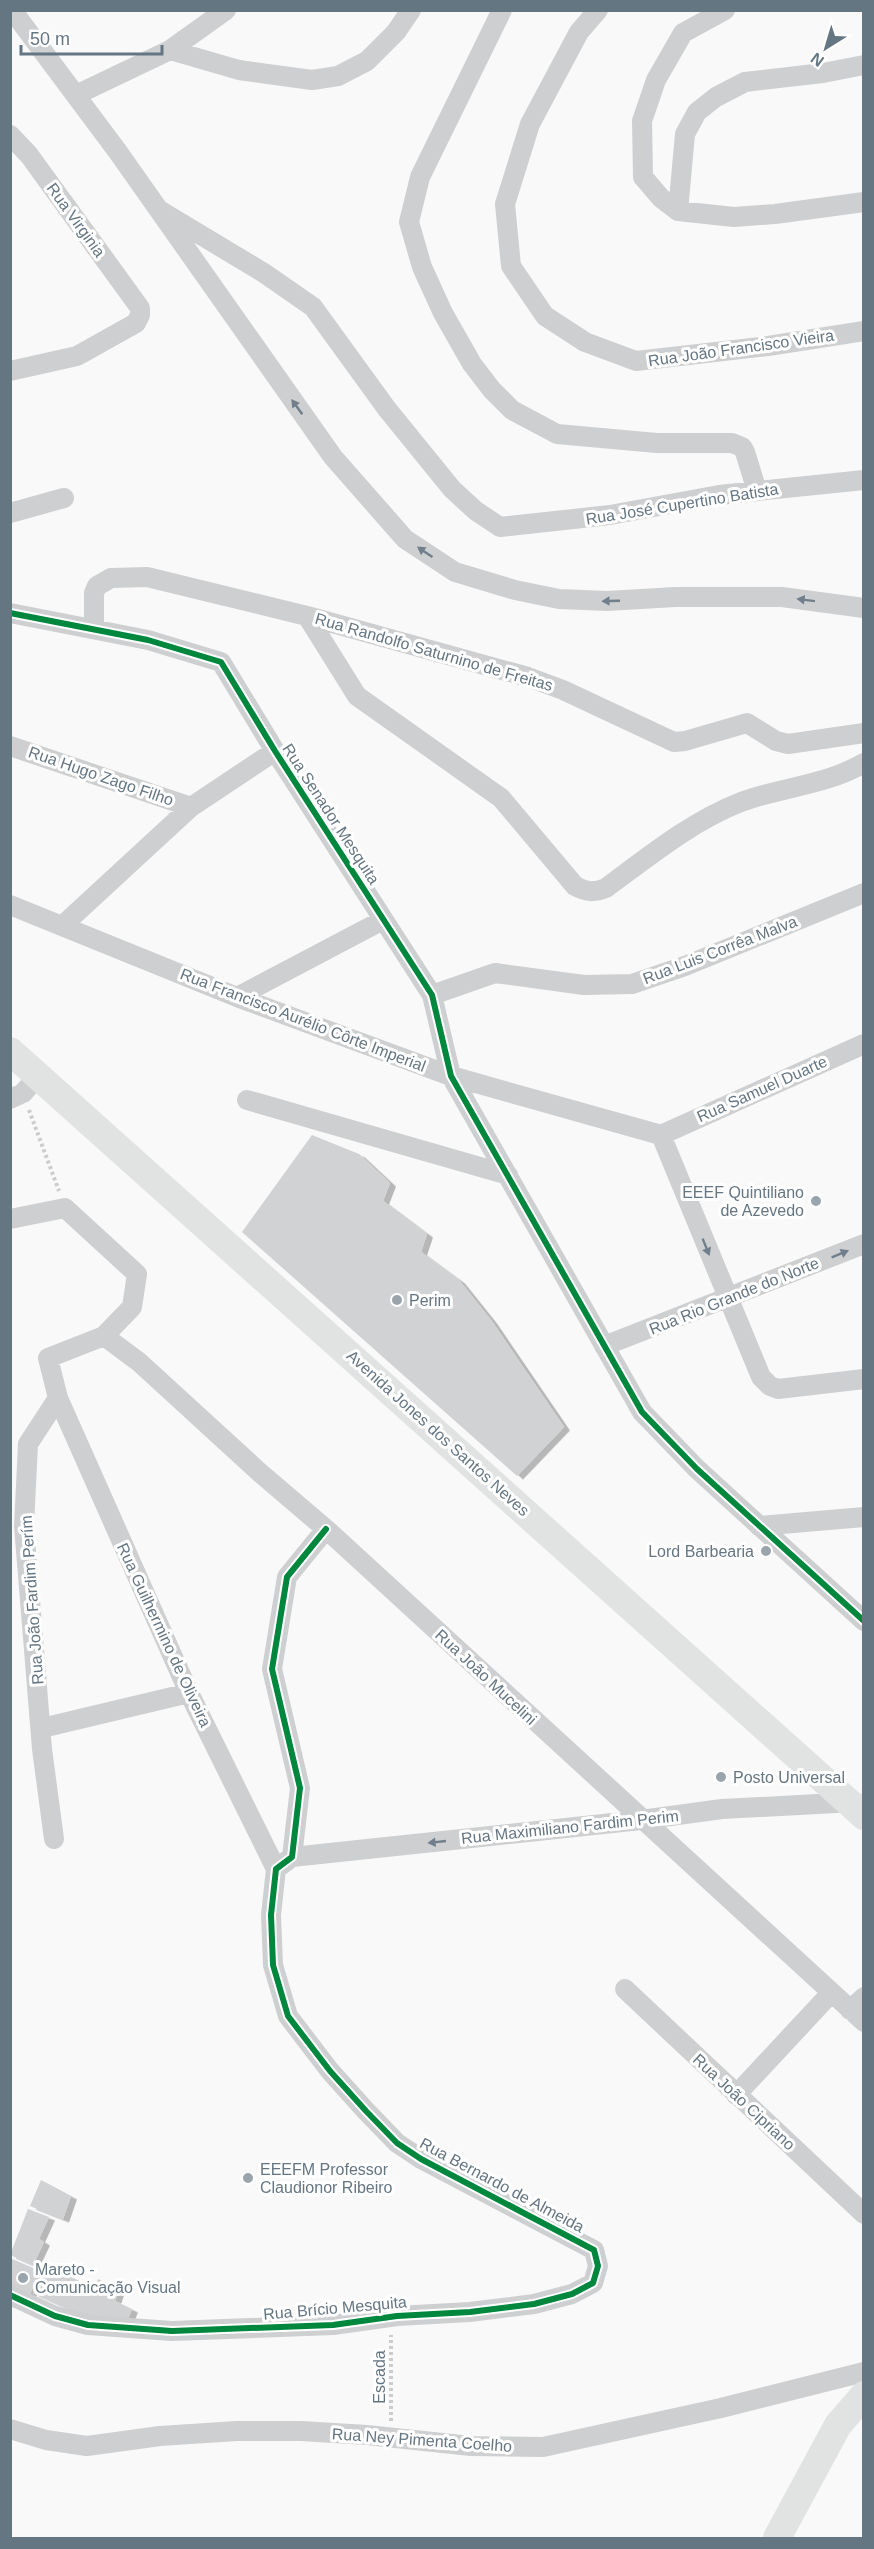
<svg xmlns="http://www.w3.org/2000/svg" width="874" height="2549" viewBox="0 0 874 2549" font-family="Helvetica,sans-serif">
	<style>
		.building { fill: #d0d2d3; filter: url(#shadow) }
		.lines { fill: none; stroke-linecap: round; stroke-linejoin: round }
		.path { stroke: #cbcccd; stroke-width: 4; stroke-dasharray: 3 3; stroke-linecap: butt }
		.street { stroke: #cecfd0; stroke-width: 20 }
		.secondary { stroke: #e1e2e2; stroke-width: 28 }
		.cycleway-casing { stroke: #fff; stroke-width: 10 }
		.cycleway { stroke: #00873e; stroke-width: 6 }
		.oneway { fill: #707f8b }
		.poi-dot { fill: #99a4ac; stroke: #fff; stroke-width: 2 }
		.labels { text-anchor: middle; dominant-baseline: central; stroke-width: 6; stroke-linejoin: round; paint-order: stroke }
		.street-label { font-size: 16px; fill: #657683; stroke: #fff }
		.poi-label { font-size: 16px; fill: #657683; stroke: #fff; text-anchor: start }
	</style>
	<defs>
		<filter id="shadow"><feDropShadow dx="6" dy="3.5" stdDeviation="0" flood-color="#0004"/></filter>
	</defs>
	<rect width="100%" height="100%" fill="#f9f9f9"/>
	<!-- building -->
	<path class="building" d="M 312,1135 L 359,1154 L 390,1183 L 383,1201 L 427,1234 L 421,1252 L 459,1280 L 491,1320 L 564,1427 L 517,1476 L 242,1232 Z
		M 41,2180 L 71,2196 L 63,2219 L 30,2206 Z
		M 28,2209 L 49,2217 L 39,2239 L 44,2242 L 33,2265 L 10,2255 Z
		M 10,2258 L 40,2271 L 30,2294 L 10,2286 Z
		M 46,2264 L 93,2288 L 89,2302 L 98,2279 L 119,2289 L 115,2301 L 132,2309 L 125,2326 L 108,2321 L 114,2304 L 106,2321 L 85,2313 L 84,2316 L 33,2293 Z"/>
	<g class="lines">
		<!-- path -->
		<path class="path" d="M 29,1110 L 59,1191
			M 391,2421 L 391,2335"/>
		<!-- street -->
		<path class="street" d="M 12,10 L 118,152 L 333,457 L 405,539 L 455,572 L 515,590 L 559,599 L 607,601 L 675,597 L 782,597 L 864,608
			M 502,10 L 420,177 L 409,222 L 422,267 L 443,313 L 472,364 L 492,390 L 512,410 L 557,434 L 657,443 L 732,443 L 742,447 L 745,452 L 757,491
			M 598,10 L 579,32 L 530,124 L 505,204 L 511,266 L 545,316 L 585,342 L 636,361 L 768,346 L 864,331
			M 170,50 L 239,70 L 312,80 L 338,76 L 367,61 L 396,32 L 411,10
			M 76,95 L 170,50 L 226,10
			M 10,135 L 29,155 L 140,308 L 140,315 L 136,323 L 77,356 L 10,371
			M 161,211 L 264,273 L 313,307 L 387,409 L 452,489 L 476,511 L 500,527 L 610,515 L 719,495 L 864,480
			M 678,211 L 685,134 L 697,112 L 716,97 L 745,82 L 823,73 L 864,65
			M 678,211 L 661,198 L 643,177 L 642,121 L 656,80 L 683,33 L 725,10
			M 678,211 L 734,217 L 775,214 L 864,202
			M 10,513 L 64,498
			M 10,613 L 148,640 L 221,662 L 275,751 L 432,995 L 451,1076 L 642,1412 L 697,1469 L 864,1621
			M 307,616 L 357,696 L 501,798 L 575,886 C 587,892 593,893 606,888 C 648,857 692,821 741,802 C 782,787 826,785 864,763
			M 94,629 L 94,593 L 97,586 L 111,578 L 147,577 L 307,616 L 528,677 L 563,690 L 674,742 L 685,741 L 747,723 L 776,741 L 788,744 L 864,733
			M 10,746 L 191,807
			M 10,905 L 237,997 L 451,1076 L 661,1135
			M 62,926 L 191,807 L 275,751
			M 432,995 L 495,973 L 584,985 L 632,984 L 685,966 L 864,893
			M 237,997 L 383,920
			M 10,1099 L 23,1093 L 39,1075
			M 247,1100 L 508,1175
			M 661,1135 L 761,1377 L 770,1386 L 778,1389 L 864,1379
			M 661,1135 L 864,1044
			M 10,1219 L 65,1208 L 137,1274 L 132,1307 L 104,1336 L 48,1358 L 58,1398 L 28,1444 L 24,1526 L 42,1749 L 54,1839
			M 104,1336 L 139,1362 L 258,1471 L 326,1529 L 864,2022
			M 604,1346 L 864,1244
			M 58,1398 L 189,1693 L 276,1869
			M 759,1526 L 864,1517
			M 42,1728 L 189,1693
			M 292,1857 L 641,1820 L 722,1809 L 855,1802
			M 625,1989 L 864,2214
			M 850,2010 L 864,1997
			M 736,2095 L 831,1993
			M 10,2295 L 55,2316 L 88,2325 L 172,2331 L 333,2325 L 397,2316 L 470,2312 L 534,2304 L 572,2294 L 593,2283 L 598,2266 L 594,2250 L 421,2159 L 397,2143 L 366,2111 L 330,2071 L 288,2016 L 273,1965 L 271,1915 L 276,1869 L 292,1857 L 300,1788 L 272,1669 L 287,1577 L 326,1529
			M 10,2429 L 46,2440 L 87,2446 L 160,2436 L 237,2431 L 301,2431 L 367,2435 L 471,2446 L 543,2447 L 721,2408 L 864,2372"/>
		<!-- secondary -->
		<path class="secondary" d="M 10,1051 L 864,1816
			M 777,2538 L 838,2425 L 864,2395"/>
		<!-- cycleway casing -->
		<g class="cycleway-casing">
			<path id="cycleway" d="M 10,613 L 148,640 L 221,662 L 275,751 L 432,995 L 451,1076 L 642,1412 L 697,1469 L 864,1621
				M 10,2295 L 55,2316 L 88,2325 L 172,2331 L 333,2325 L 397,2316 L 470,2312 L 534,2304 L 572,2294 L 593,2283 L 598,2266 L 594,2250 L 421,2159 L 397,2143 L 366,2111 L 330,2071 L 288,2016 L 273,1965 L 271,1915 L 276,1869 L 292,1857 L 300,1788 L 272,1669 L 287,1577 L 326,1529"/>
		</g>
		<!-- cycleway -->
		<use href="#cycleway" class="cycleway"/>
	</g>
	<!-- one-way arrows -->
	<defs><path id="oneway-solid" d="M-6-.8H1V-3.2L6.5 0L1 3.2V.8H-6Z" transform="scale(1.5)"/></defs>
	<g class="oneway">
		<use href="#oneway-solid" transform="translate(297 407) rotate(-126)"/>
		<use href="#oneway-solid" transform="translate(425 552) rotate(-146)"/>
		<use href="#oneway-solid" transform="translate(806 600) rotate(-173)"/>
		<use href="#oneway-solid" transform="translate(611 601) rotate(178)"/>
		<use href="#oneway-solid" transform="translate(706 1247) rotate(68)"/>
		<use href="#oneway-solid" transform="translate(840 1254) rotate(-22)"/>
		<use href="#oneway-solid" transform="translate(437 1842) rotate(174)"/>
	</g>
	<!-- markers -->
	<g class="poi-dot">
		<circle cx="816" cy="1201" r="6"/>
		<circle cx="397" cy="1300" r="6"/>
		<circle cx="766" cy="1551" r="6"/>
		<circle cx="721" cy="1777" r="6"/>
		<circle cx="248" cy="2178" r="6"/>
		<circle cx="23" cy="2278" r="6"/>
	</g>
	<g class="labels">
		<!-- street labels -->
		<g class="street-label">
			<text transform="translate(76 220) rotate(54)">Rua Virginia</text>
			<text transform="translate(741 348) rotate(-8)">Rua João Francisco Vieira</text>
			<text transform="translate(682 504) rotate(-9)">Rua José Cupertino Batista</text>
			<text transform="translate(434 652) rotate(16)">Rua Randolfo Saturnino de Freitas</text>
			<text transform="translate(101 776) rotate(19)">Rua Hugo Zago Filho</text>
			<text transform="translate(331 814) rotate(57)">Rua Senador Mesquita</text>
			<text transform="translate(720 950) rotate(-21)">Rua Luis Corrêa Malva</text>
			<text transform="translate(303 1020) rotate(21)">Rua Francisco Aurélio Côrte Imperial</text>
			<text transform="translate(762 1089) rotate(-24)">Rua Samuel Duarte</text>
			<text transform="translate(734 1296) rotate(-22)">Rua Rio Grande do Norte</text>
			<text transform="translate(438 1433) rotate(42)">Avenida Jones dos Santos Neves</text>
			<text transform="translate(32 1600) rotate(-94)">Rua João Fardim Perím</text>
			<text transform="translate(164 1635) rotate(65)">Rua Guilhermino de Oliveira</text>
			<text transform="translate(486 1677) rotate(43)">Rua João Mucelini</text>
			<text transform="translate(570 1827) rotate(-6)">Rua Maximiliano Fardim Perim</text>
			<text transform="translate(744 2102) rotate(43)">Rua João Cipriano</text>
			<text transform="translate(502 2185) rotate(28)">Rua Bernardo de Almeida</text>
			<text transform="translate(335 2308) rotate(-5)">Rua Brício Mesquita</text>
			<text transform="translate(379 2377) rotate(-90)">Escada</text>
			<text transform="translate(422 2440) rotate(4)">Rua Ney Pimenta Coelho</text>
		</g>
		<!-- poi labels -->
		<g class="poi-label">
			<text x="804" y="1192" text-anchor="end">EEEF Quintiliano<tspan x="804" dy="18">de Azevedo</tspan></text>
			<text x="409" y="1300">Perim</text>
			<text x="754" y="1551" text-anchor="end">Lord Barbearia</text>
			<text x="733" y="1777">Posto Universal</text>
			<text x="260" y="2169">EEEFM Professor<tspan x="260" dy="18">Claudionor Ribeiro</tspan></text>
			<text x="35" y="2269">Mareto -<tspan x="35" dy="18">Comunicação Visual</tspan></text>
		</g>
	</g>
	<!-- border -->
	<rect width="874" height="2549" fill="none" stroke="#657683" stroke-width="24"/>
	<!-- north arrow -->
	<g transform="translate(826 48) rotate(217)" stroke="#ffffff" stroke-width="4.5" paint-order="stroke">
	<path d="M0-4.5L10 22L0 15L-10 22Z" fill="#657683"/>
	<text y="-9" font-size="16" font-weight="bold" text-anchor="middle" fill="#657683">N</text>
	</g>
	<!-- scale -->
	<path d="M21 45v9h141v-9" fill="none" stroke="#657683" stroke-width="3"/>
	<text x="30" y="45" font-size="18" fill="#657683" stroke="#ffffff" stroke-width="4.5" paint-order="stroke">50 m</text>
</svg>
